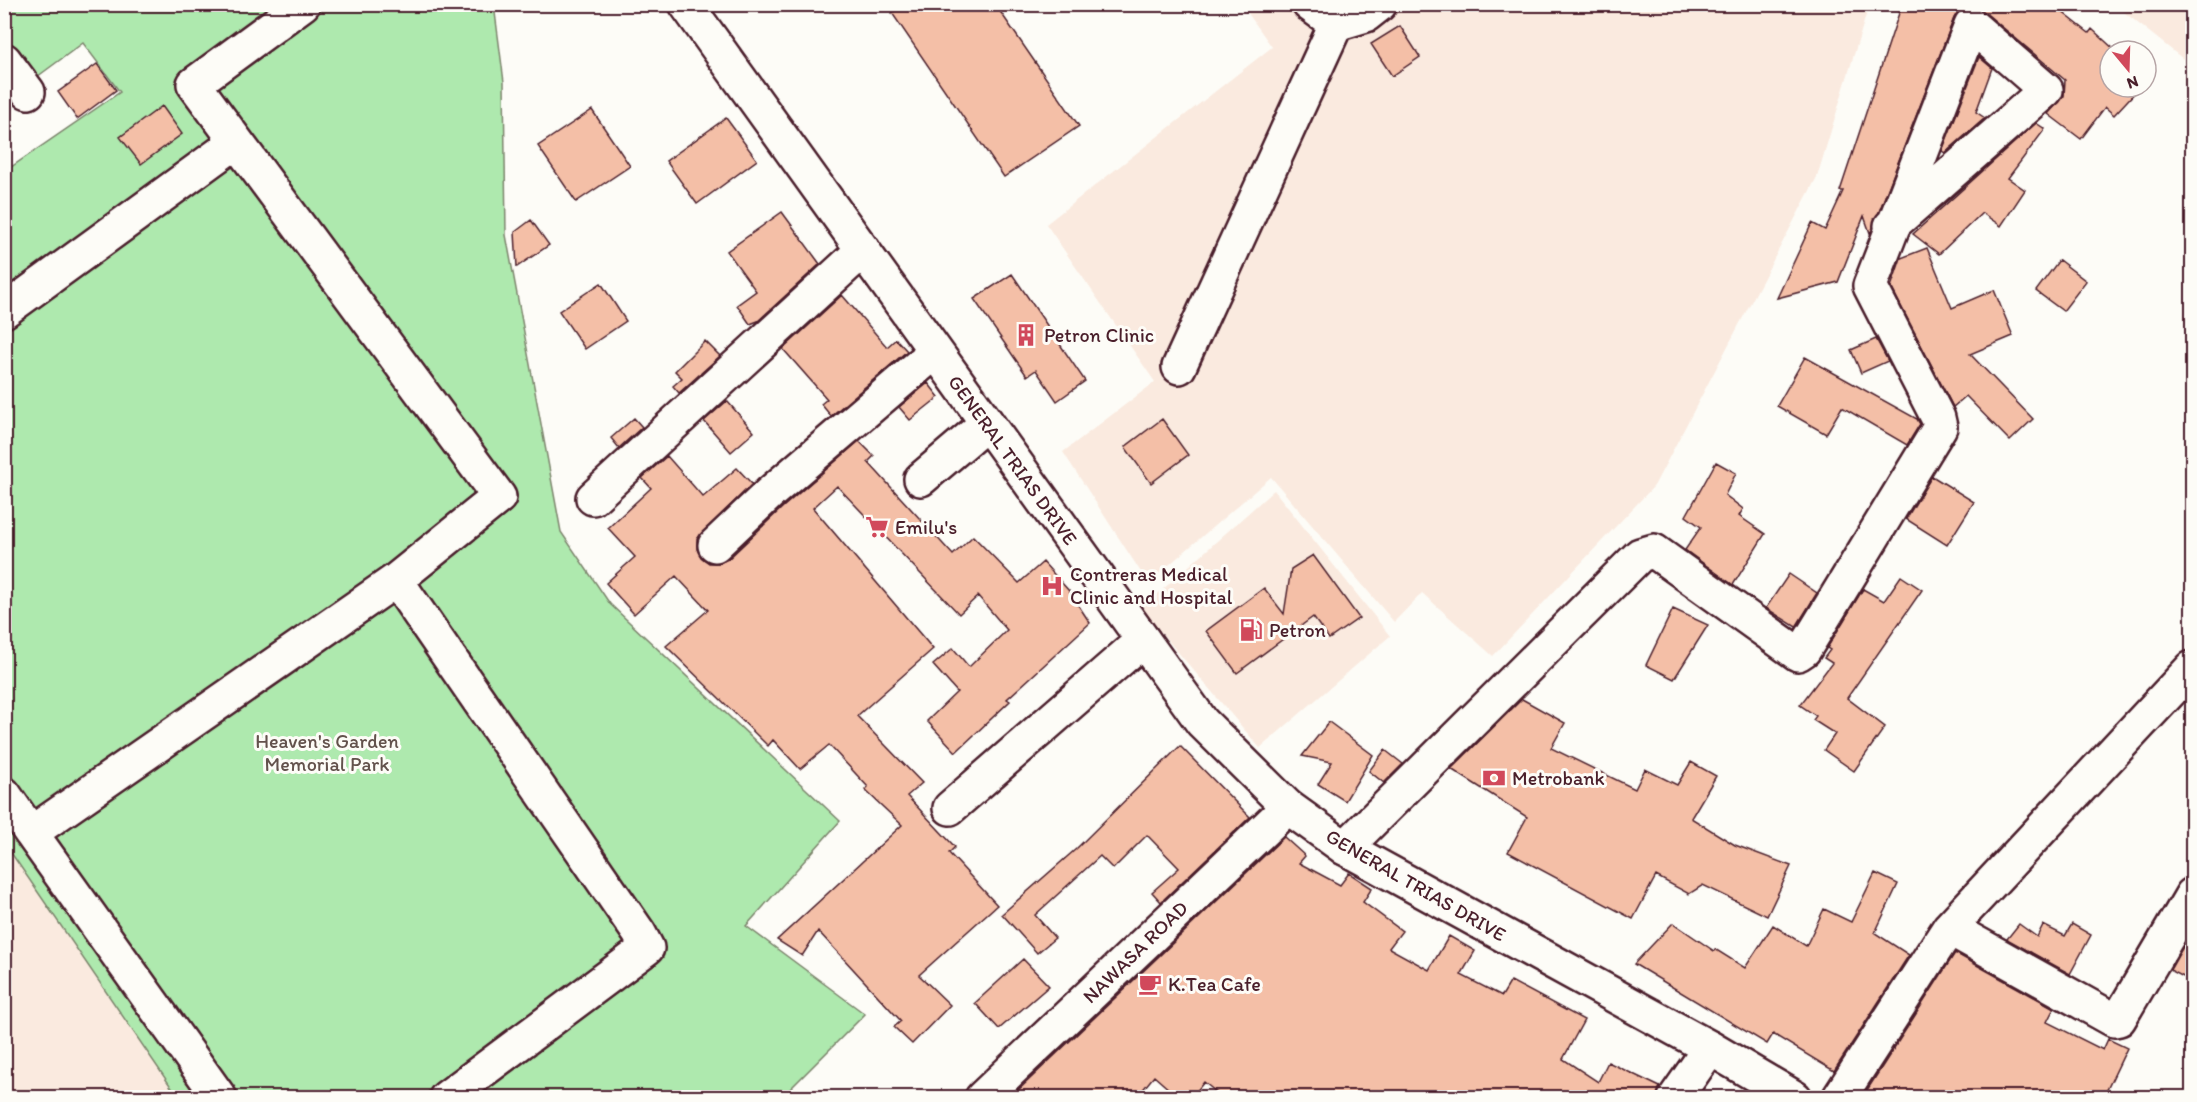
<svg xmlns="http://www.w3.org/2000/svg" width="2197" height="1102" viewBox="0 0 2197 1102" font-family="Itim,sans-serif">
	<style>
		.built { fill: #faeadf }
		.green { fill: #aee9ae; stroke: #7c846c; stroke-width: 1.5 }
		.building { fill: #f4bfa7; stroke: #4a1f2b; stroke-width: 1.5 }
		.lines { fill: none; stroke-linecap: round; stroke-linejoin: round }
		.minor-casing { stroke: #4a1f2b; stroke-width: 38 }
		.major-casing { stroke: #4a1f2b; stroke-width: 38 }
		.minor { stroke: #fdfcf7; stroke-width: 33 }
		.major { stroke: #fdfcf7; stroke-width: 33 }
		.labels { text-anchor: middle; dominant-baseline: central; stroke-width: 6; stroke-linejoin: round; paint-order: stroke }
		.poi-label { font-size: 20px; fill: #4a1f2b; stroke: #fdfcf7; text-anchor: start }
		.street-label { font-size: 20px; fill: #4a1f2b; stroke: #fdfcf7 }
		.park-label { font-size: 20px; fill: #63524c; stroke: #fdfcf7 }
	</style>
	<rect width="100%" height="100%" fill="#fdfcf7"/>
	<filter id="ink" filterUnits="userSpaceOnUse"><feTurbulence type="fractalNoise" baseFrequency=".0167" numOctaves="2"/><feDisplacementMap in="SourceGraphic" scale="12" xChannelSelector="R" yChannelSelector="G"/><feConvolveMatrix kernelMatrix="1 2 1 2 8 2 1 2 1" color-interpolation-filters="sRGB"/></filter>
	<g filter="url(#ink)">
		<!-- built -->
		<path class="built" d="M 1242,5 L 1869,5 L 1817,177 L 1654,486 L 1493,656 L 1422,593 L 1394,622 L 1271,477 L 1148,583 L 1063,452 L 1155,382 L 1046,224 L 1272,47 Z
			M 2115,5 L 2192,5 L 2192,66 Z
			M 1274,490 L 1390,636 L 1260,748 L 1141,609 Z
			M 5,844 L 178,1097 L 5,1097 Z"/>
		<!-- green -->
		<path class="green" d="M 5,5 L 494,5 L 504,82 L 506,235 L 561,532 L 610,604 L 840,821 L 746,926 L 865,1014 L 782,1097 L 178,1097 L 5,844 L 4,172 L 120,92 L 83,43 L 30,82 L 5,47 Z"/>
		<!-- building -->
		<path class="building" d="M 904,4 L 995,4 L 1079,126 L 1004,177 L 892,13 Z
			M 1902,4 L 1944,4 L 1960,10 L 1954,18 L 1872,230 L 1870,233 L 1864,216 L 1838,282 L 1777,298 L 1812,223 L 1825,230 L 1843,191 L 1840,191 Z
			M 1973,4 L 2052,4 L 2089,33 L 2092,29 L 2116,51 L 2110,51 L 2110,87 L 2140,87 L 2114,115 L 2105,107 L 2081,139 L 2048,114 L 2064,96 L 2065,80 L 1983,11 L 1971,7 Z
			M 1400,26 L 1420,57 L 1392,76 L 1371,44 Z
			M 1979,57 L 1992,68 L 1976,112 L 1985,118 L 1945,153 L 1942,151 Z
			M 97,64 L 116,90 L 77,119 L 58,92 Z
			M 162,106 L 182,134 L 141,164 L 120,137 Z
			M 592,110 L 630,166 L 576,202 L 538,146 Z
			M 726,118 L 757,160 L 697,204 L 666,161 Z
			M 2036,123 L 2045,129 L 2008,178 L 2025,190 L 2001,226 L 1982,213 L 1939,254 L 1913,234 Z
			M 782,212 L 820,264 L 758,321 L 750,324 L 737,305 L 756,291 L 727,251 Z
			M 531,220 L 549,245 L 517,267 L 515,232 Z
			M 1927,248 L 1952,308 L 1994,290 L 2013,336 L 1970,354 L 2033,419 L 2010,441 L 1966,396 L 1953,407 L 1891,287 L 1901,258 Z
			M 2059,260 L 2086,281 L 2063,311 L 2036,291 Z
			M 1012,274 L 1085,381 L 1057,401 L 1036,370 L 1027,376 L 974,299 Z
			M 601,283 L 626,321 L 585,349 L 559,311 Z
			M 842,295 L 887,347 L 896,339 L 907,351 L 831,416 L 821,404 L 827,399 L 783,349 Z
			M 1876,339 L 1888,361 L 1861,373 L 1851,350 Z
			M 705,341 L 720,356 L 679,393 L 673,386 L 682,378 L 675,371 Z
			M 1805,357 L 1917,419 L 1920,424 L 1907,445 L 1842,407 L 1826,434 L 1777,406 Z
			M 928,383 L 939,397 L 910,420 L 899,407 Z
			M 727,401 L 754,432 L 731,452 L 704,421 Z
			M 634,418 L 642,427 L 619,448 L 611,438 Z
			M 1162,419 L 1188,455 L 1151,483 L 1125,447 Z
			M 859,441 L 874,456 L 868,462 L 953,555 L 973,536 L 1019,583 L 1043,562 L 1069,591 L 1090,623 L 1007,699 L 1010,701 L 956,752 L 927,721 L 957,692 L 933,665 L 953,648 L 969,667 L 1007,630 L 978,596 L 959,614 L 837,486 L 813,508 L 933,649 L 857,716 L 922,783 L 907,796 L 955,847 L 949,853 L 997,905 L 919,975 L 950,1005 L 912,1044 L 894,1027 L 901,1021 L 818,931 L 802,956 L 777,940 L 902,825 L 865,790 L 868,787 L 829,745 L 800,769 L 773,740 L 768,746 L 666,646 L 708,610 L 676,576 L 634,614 L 606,583 L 635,557 L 608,528 L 651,488 L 642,478 L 667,456 L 703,497 L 737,468 L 752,484 L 697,539 L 697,549 L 701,557 L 709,563 L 719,563 L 728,559 L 783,507 Z
			M 1716,462 L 1736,473 L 1725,495 L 1743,509 L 1739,516 L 1765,534 L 1733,585 L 1685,550 L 1701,527 L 1686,516 Z
			M 1932,476 L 1974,502 L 1947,545 L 1906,519 Z
			M 1313,555 L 1359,618 L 1329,639 L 1313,617 L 1237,673 L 1206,631 L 1264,588 L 1284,614 L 1291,569 Z
			M 1789,574 L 1817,593 L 1796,627 L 1766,608 Z
			M 1901,576 L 1922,590 L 1847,698 L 1885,727 L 1854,771 L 1824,750 L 1835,734 L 1813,720 L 1816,716 L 1800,705 L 1832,663 L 1824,658 L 1830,650 L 1827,648 L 1863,589 L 1884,601 Z
			M 1673,609 L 1708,625 L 1674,679 L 1646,665 Z
			M 1522,699 L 1565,723 L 1551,748 L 1635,789 L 1645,769 L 1677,785 L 1691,762 L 1716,776 L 1691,818 L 1735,845 L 1791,866 L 1767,916 L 1703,885 L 1689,894 L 1656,876 L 1633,919 L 1508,852 L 1527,817 L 1451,769 Z
			M 1329,722 L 1373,755 L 1345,801 L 1318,784 L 1332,762 L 1302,756 Z
			M 1180,746 L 1250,817 L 1161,902 L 1152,892 L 1179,868 L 1147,835 L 1113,869 L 1100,856 L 1035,915 L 1055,938 L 1037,953 L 1002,914 L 1076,849 Z
			M 1385,750 L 1403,764 L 1384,783 L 1369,771 Z
			M 1284,837 L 1305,856 L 1299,863 L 1340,885 L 1349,873 L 1372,888 L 1363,902 L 1402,931 L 1389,948 L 1429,970 L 1449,936 L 1475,951 L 1461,975 L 1502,996 L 1511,981 L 1584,1020 L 1563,1059 L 1598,1082 L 1608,1062 L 1660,1087 L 1656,1098 L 1223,1098 L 1204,1082 L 1191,1098 L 1179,1098 L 1154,1076 L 1136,1098 L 1010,1098 Z
			M 1875,873 L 1898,884 L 1875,933 L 1909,955 L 1834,1071 L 1773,1034 L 1767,1044 L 1634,964 L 1673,923 L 1714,951 L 1715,949 L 1745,968 L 1773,925 L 1806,946 L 1824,909 L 1851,922 Z
			M 2019,924 L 2037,937 L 2043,925 L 2065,936 L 2072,924 L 2091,935 L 2070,974 L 2007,939 Z
			M 2188,938 L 2193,940 L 2193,982 L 2170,970 Z
			M 1955,953 L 2054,1008 L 2047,1022 L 2103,1050 L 2108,1039 L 2127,1048 L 2103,1098 L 1862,1098 Z
			M 1023,959 L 1049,986 L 999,1029 L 975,1003 Z"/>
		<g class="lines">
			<!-- minor casing -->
			<g class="minor-casing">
				<path id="minor" d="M 303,4 L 194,84 L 499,497 L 396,580
					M 1309,4 L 1336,24 L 1366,15 L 1380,4
					M 4,60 L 28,92
					M 4,311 L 236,142
					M 1179,367 L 1336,24
					M 921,479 L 987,423
					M 593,498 L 863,250
					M 715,545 L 770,493 L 935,352
					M 4,794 L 31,833
					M 950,808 L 1143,640
					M 1345,848 L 1640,555 L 1654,551 L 1798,654 L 1804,650 L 1940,427 L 1938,418 L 1870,286 L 1971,25 L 2046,90 L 1891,226
					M 1949,928 L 2192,668
					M 220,1098 L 31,833 L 396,580 L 639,933 L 647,948 L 446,1098
					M 982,1098 L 1288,807
					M 1675,1098 L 1710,1048
					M 1839,1098 L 1949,928 L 2114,1020 L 2119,1019 L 2192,895"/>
			</g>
			<!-- major casing -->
			<g class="major-casing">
				<path id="major" d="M 686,4 L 1202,722 L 1288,807 L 1345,848 L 1710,1048 L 1795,1098"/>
			</g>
			<!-- minor -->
			<use href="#minor" class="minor"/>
			<!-- major -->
			<use href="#major" class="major"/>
		</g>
	</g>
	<!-- icons -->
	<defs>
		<g id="building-bare" transform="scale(1.8)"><path d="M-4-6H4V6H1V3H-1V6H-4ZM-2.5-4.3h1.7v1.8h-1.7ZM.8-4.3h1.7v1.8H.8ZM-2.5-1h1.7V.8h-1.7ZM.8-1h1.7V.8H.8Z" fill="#d1495b" stroke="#fdfcf7" stroke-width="2.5" paint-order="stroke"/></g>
		<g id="supermarket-bare" transform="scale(1.8)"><path d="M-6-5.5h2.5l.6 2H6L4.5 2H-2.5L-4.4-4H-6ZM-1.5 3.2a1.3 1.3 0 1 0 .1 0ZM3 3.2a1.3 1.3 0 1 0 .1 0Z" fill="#d1495b" stroke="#fdfcf7" stroke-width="2.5" paint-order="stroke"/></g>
		<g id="hospital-bare" transform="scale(1.8)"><path d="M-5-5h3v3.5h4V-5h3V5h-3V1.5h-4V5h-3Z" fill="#d1495b" stroke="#fdfcf7" stroke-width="2.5" paint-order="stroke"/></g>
		<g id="fuel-bare" transform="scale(1.8)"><path d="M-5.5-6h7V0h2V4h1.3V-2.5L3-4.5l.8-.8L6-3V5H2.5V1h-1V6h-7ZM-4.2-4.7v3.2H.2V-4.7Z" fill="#d1495b" stroke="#fdfcf7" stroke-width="2.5" paint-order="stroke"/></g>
		<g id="bank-bare" transform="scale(1.8)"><path d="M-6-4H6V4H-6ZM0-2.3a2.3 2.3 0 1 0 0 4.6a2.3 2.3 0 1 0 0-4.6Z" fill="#d1495b" stroke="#fdfcf7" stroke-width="2.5" paint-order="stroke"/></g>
		<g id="cafe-bare" transform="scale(1.8)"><path d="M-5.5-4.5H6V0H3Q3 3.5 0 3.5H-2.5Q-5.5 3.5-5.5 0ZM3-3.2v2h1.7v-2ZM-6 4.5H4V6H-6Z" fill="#d1495b" stroke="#fdfcf7" stroke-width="2.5" paint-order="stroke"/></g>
	</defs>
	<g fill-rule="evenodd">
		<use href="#building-bare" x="1026" y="335"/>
		<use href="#supermarket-bare" x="877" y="527"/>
		<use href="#hospital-bare" x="1052" y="586"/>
		<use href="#fuel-bare" x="1251" y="630"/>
		<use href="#bank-bare" x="1494" y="778"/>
		<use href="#cafe-bare" x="1150" y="984"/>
	</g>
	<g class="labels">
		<!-- poi labels -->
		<g class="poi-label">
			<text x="1044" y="335">Petron Clinic</text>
			<text x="895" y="527">Emilu's</text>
			<text x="1070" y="574">Contreras Medical<tspan x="1070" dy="23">Clinic and Hospital</tspan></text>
			<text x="1269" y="630">Petron</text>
			<text x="1512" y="778">Metrobank</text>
			<text x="1168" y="984">K.Tea Cafe</text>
		</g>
		<!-- street labels -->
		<g class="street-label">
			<text transform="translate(1013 460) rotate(54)">GENERAL TRIAS DRIVE</text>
			<text transform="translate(1416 885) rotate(30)">GENERAL TRIAS DRIVE</text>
			<text transform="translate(1135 952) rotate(-44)">NAWASA ROAD</text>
		</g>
		<!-- park labels -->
		<g class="park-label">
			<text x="327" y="741">Heaven's Garden<tspan x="327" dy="23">Memorial Park</tspan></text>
		</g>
	</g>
	<!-- margin -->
	<rect width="2197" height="1102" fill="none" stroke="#fdfcf7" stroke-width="24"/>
	<rect x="12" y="12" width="2173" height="1078" fill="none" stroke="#4a1f2b" stroke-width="2" filter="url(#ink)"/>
	<!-- north arrow -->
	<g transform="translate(2128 69) rotate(161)"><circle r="28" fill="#fdfcf7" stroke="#b5a4a5" stroke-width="1.5"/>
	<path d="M0-4.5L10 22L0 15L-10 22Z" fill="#d1495b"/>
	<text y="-9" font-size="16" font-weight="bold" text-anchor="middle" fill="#4a1f2b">N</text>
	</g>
</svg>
